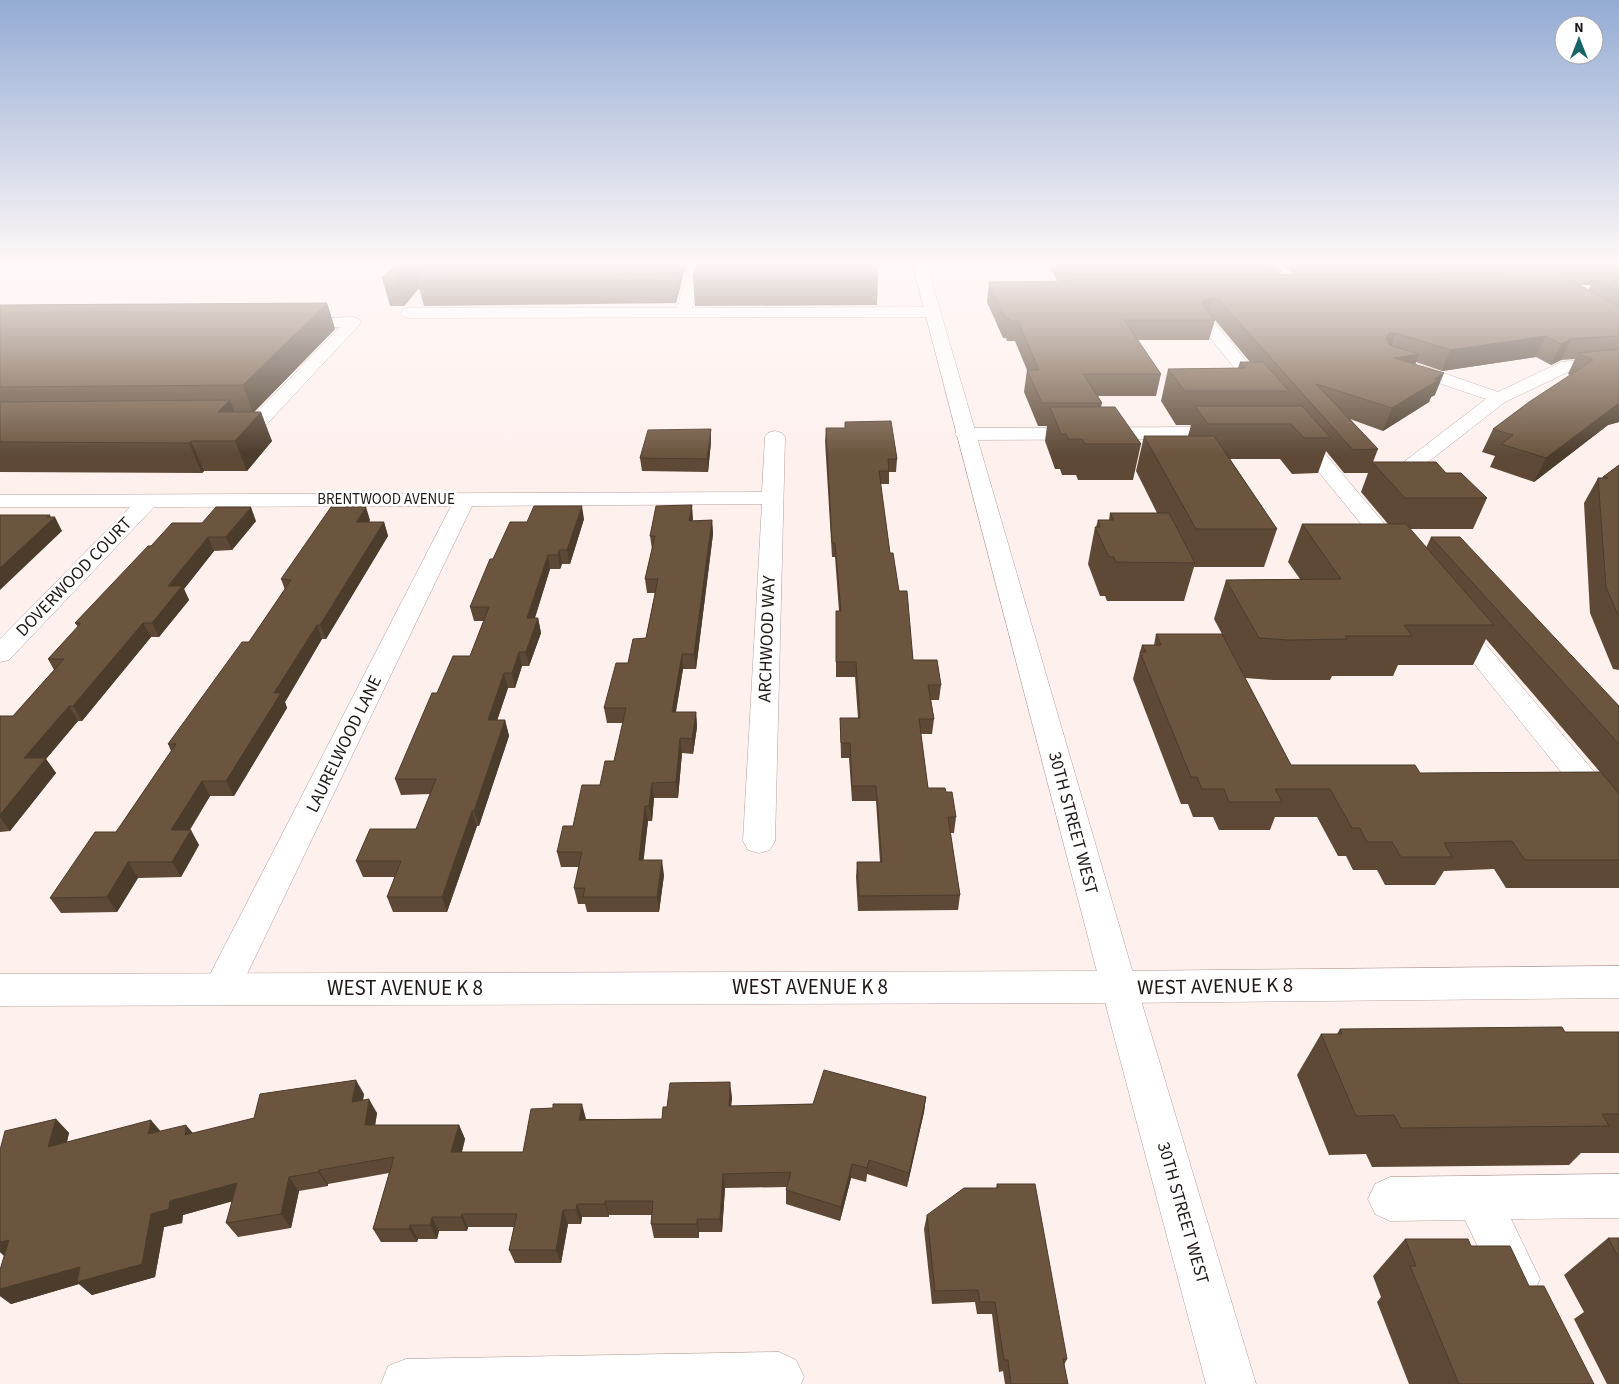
<svg xmlns="http://www.w3.org/2000/svg" width="1619" height="1384" viewBox="0 0 1619 1384" font-family="'Source Sans 3',sans-serif">
	<style>
		.lines { fill: none; stroke-linecap: round; stroke-linejoin: round }
		.street-casing { stroke: #b6a09c; stroke-width: 1 }
		.secondary-casing { stroke: #b6a09c; stroke-width: 1 }
		.primary-casing { stroke: #b6a09c; stroke-width: 1 }
		.street { fill: #fff; fill-rule: evenodd }
		.secondary { fill: #fff; fill-rule: evenodd }
		.primary { fill: #fff; fill-rule: evenodd }
		.wall { fill: #5d4936; fill-rule: evenodd }
		.shaded-wall { fill: #4c3c2c }
		.building { fill: #6c553f; stroke: #4c3c2c }
		.labels { text-anchor: middle; dominant-baseline: central; stroke-width: 5; stroke-linejoin: round; paint-order: stroke }
		.far-street-label { font-size: 15px; fill: #201817; stroke: #fff }
		.street-label { font-size: 18px; fill: #201817; stroke: #fff }
		.near-street-label { font-size: 21px; fill: #201817; stroke: #fff }
	</style>
	<rect width="100%" height="100%" fill="#fef0ed"/>
	<g class="lines">
		<!-- street casing -->
		<g class="street-casing">
			<path id="street" d="M 690,262 L 698,262 L 702,265 L 692,308 L 931,307 L 936,309 L 939,312 L 936,315 L 931,317 L 408,318 L 403,316 L 400,313 L 403,310 L 408,308 L 677,308 Z
				M 353,317 L 359,319 L 361,322 L 359,325 L 266,425 L 259,427 L 219,425 L 217,421 L 219,417 L 254,415 L 340,327 L 295,328 L 289,326 L 287,323 L 289,320 Z
				M 1207,319 L 1213,321 L 1269,388 L 1272,392 L 1269,396 L 1263,397 L 1257,396 L 1199,324 L 1201,321 Z
				M 1619,357 L 1619,367 L 1570,371 L 1505,402 L 1419,469 L 1412,471 L 1405,469 L 1402,465 L 1405,461 L 1486,399 L 1400,370 L 1397,366 L 1400,362 L 1412,362 L 1498,392 L 1561,362 Z
				M 1226,427 L 1233,429 L 1236,433 L 1233,437 L 1226,439 L 965,440 L 958,438 L 955,434 L 958,430 L 965,428 Z
				M 1298,428 L 1305,430 L 1405,548 L 1409,553 L 1405,558 L 1397,560 L 1389,558 L 1291,438 L 1288,434 L 1291,430 Z
				M 775,431 L 782,433 L 785,437 L 775,841 L 770,850 L 759,853 L 748,850 L 743,841 L 762,504 L 472,506 L 235,999 L 222,1004 L 209,999 L 203,988 L 451,506 L 154,507 L 9,660 L 0,662 L 0,639 L 130,507 L 0,507 L 0,495 L 762,492 L 765,437 L 768,433 Z
				M 1456,617 L 1465,620 L 1619,801 L 1619,834 L 1608,830 L 1447,630 L 1443,625 L 1447,620 Z
				M 1619,1174 L 1619,1218 L 1511,1219 L 1540,1279 L 1533,1295 L 1517,1302 L 1501,1295 L 1465,1220 L 1390,1221 L 1375,1214 L 1368,1199 L 1375,1184 L 1390,1177 Z
				M 779,1352 L 796,1360 L 804,1377 L 801,1384 L 381,1384 L 388,1366 L 406,1359 Z"/>
		</g>
		<!-- secondary casing -->
		<g class="secondary-casing">
			<path id="secondary" d="M 1619,966 L 1619,998 L 1119,1003 L 0,1006 L 0,974 L 1119,971 Z"/>
		</g>
		<!-- primary casing -->
		<g class="primary-casing">
			<path id="primary" d="M 912,262 L 926,262 L 1137,987 L 1256,1384 L 1206,1384 L 1101,987 Z"/>
		</g>
		<!-- street -->
		<use href="#street" class="street"/>
		<!-- secondary -->
		<use href="#secondary" class="secondary"/>
		<!-- primary -->
		<use href="#primary" class="primary"/>
	</g>
	<!-- wall -->
	<path class="wall" d="M 1047,262 L 1272,262 L 1281,271 L 1280,274 L 1293,274 L 1280,263 L 1281,262 L 1619,262 L 1619,422 L 1608,425 L 1534,482 L 1490,467 L 1495,456 L 1482,452 L 1493,429 L 1570,375 L 1568,374 L 1575,359 L 1561,360 L 1551,365 L 1536,357 L 1442,371 L 1416,362 L 1415,364 L 1435,395 L 1431,397 L 1429,402 L 1383,431 L 1350,419 L 1378,449 L 1373,462 L 1446,473 L 1487,498 L 1473,529 L 1410,529 L 1426,548 L 1431,537 L 1619,706 L 1619,888 L 1506,888 L 1494,869 L 1444,871 L 1435,885 L 1385,885 L 1377,870 L 1353,870 L 1346,856 L 1338,856 L 1317,817 L 1275,817 L 1270,830 L 1219,830 L 1213,817 L 1193,817 L 1188,804 L 1181,804 L 1133,679 L 1140,652 L 1142,645 L 1154,645 L 1156,634 L 1222,634 L 1214,619 L 1226,580 L 1300,579 L 1288,562 L 1302,524 L 1388,524 L 1361,492 L 1368,473 L 1344,473 L 1326,451 L 1318,473 L 1292,474 L 1280,459 L 1230,459 L 1277,529 L 1264,567 L 1194,567 L 1184,601 L 1107,601 L 1105,596 L 1100,596 L 1088,564 L 1095,527 L 1096,527 L 1098,520 L 1109,520 L 1110,513 L 1157,513 L 1136,471 L 1144,436 L 1188,436 L 1191,425 L 1176,425 L 1161,401 L 1168,369 L 1238,368 L 1240,362 L 1250,362 L 1215,320 L 1209,340 L 1138,340 L 1161,374 L 1156,396 L 1098,396 L 1102,403 L 1101,407 L 1141,444 L 1133,480 L 1078,480 L 1076,475 L 1062,475 L 1060,469 L 1055,469 L 1045,441 L 1047,426 L 1038,426 L 1024,392 L 1027,370 L 1015,341 L 1007,341 L 1006,338 L 1003,338 L 987,302 L 989,282 L 1058,282 ZM 1580,285 L 1591,285 L 1588,290 ZM 1486,639 L 1600,772 L 1420,773 L 1291,765 L 1245,678 L 1273,680 L 1330,680 L 1332,676 L 1393,676 L 1398,665 L 1473,665 Z
		M 686,264 L 676,303 L 424,306 L 419,288 L 404,306 L 390,306 L 382,278 Z
		M 693,277 L 878,277 L 877,305 L 695,306 Z
		M 327,303 L 335,329 L 254,412 L 272,441 L 247,471 L 204,471 L 202,473 L 0,472 L 0,305 Z
		M 845,422 L 897,459 L 896,472 L 889,472 L 889,484 L 880,484 L 890,553 L 899,591 L 913,660 L 941,685 L 939,700 L 931,700 L 934,719 L 932,734 L 921,734 L 928,788 L 946,792 L 956,817 L 954,833 L 950,833 L 960,895 L 958,910 L 858,911 L 856,877 L 857,862 L 880,862 L 876,801 L 852,801 L 849,758 L 841,758 L 840,718 L 858,718 L 855,677 L 836,677 L 836,611 L 839,611 L 835,557 L 832,557 L 825,441 L 826,428 L 845,428 Z
		M 711,429 L 711,442 L 708,472 L 642,471 L 640,458 Z
		M 1619,465 L 1619,670 L 1613,669 L 1590,613 L 1584,503 L 1598,478 L 1602,478 L 1603,477 Z
		M 584,519 L 570,564 L 562,564 L 560,569 L 550,569 L 535,618 L 538,618 L 541,633 L 529,666 L 522,666 L 515,688 L 508,688 L 497,720 L 505,720 L 509,736 L 479,826 L 477,826 L 447,912 L 393,912 L 387,897 L 395,877 L 363,877 L 356,861 L 416,829 L 430,794 L 401,795 L 395,779 L 437,693 L 470,656 L 484,621 L 474,621 L 470,607 L 493,559 L 527,522 Z
		M 693,519 L 692,521 L 712,520 L 713,534 L 696,669 L 683,669 L 676,712 L 696,712 L 697,727 L 693,754 L 682,753 L 678,798 L 654,798 L 652,821 L 648,821 L 643,860 L 664,875 L 659,912 L 587,912 L 585,904 L 578,904 L 574,888 L 579,867 L 561,867 L 557,852 L 573,826 L 600,785 L 614,761 L 623,723 L 607,723 L 604,708 L 628,663 L 646,638 L 655,593 L 647,593 L 645,579 L 652,549 L 650,536 Z
		M 370,520 L 369,522 L 384,522 L 388,536 L 326,639 L 322,639 L 285,702 L 287,708 L 234,796 L 210,796 L 190,830 L 199,845 L 181,877 L 138,878 L 117,912 L 61,913 L 50,898 L 116,832 L 171,751 L 168,744 L 249,642 L 285,590 L 281,579 Z
		M 256,521 L 232,550 L 214,551 L 184,589 L 189,600 L 159,637 L 151,637 L 82,721 L 78,721 L 46,759 L 56,773 L 10,831 L 0,832 L 0,716 L 13,716 L 54,670 L 48,659 L 78,627 L 75,623 L 151,546 L 202,523 Z
		M 1340,1029 L 1565,1032 L 1619,1032 L 1619,1153 L 1581,1153 L 1569,1165 L 1372,1167 L 1366,1154 L 1329,1155 L 1297,1075 L 1321,1034 L 1337,1034 Z
		M 364,1094 L 363,1100 L 377,1113 L 375,1125 L 459,1125 L 465,1139 L 462,1152 L 523,1152 L 586,1119 L 662,1119 L 667,1107 L 732,1097 L 731,1106 L 813,1104 L 926,1097 L 924,1112 L 907,1187 L 867,1174 L 866,1182 L 851,1178 L 840,1221 L 786,1204 L 786,1190 L 787,1187 L 725,1188 L 722,1232 L 699,1232 L 699,1238 L 654,1238 L 651,1224 L 652,1215 L 609,1215 L 609,1217 L 582,1217 L 581,1224 L 568,1224 L 561,1263 L 515,1263 L 509,1250 L 514,1227 L 468,1227 L 467,1231 L 439,1231 L 437,1239 L 418,1239 L 417,1242 L 381,1242 L 373,1229 L 389,1173 L 328,1184 L 328,1186 L 299,1191 L 291,1228 L 238,1237 L 226,1223 L 232,1201 L 183,1215 L 182,1223 L 164,1227 L 155,1277 L 92,1295 L 79,1284 L 11,1304 L 0,1296 L 0,1270 L 4,1256 L 0,1252 L 56,1119 L 69,1133 L 67,1142 L 161,1131 L 193,1133 Z
		M 997,1184 L 1067,1359 L 1064,1365 L 1068,1384 L 1005,1384 L 1003,1371 L 999,1372 L 992,1314 L 977,1314 L 975,1302 L 932,1304 L 924,1229 L 927,1215 L 996,1188 Z
		M 1608,1238 L 1619,1238 L 1619,1384 L 1607,1384 L 1574,1319 L 1584,1312 L 1564,1275 Z
		M 1405,1239 L 1471,1246 L 1529,1286 L 1594,1384 L 1409,1384 L 1377,1302 L 1381,1297 L 1373,1276 Z"/>
	<!-- shaded-wall -->
	<path class="shaded-wall" d="M 411,262 L 442,262 L 417,277 L 419,288 L 404,306 L 396,278 Z
		M 678,262 L 689,262 L 686,264 L 676,303 L 674,274 Z
		M 1212,298 L 1208,317 L 1202,305 L 1204,300 Z
		M 327,303 L 335,329 L 253,413 L 243,385 Z
		M 1389,333 L 1396,333 L 1389,353 L 1386,338 Z
		M 1546,336 L 1536,357 L 1442,371 L 1450,350 Z
		M 1571,339 L 1561,360 L 1551,365 L 1561,344 Z
		M 1419,354 L 1411,376 L 1394,358 Z
		M 1444,373 L 1435,395 L 1431,397 L 1429,402 L 1383,431 L 1392,408 L 1434,379 Z
		M 230,400 L 241,429 L 230,441 L 218,412 Z
		M 1619,403 L 1619,422 L 1608,425 L 1534,482 L 1546,458 Z
		M 261,412 L 272,441 L 247,471 L 235,441 Z
		M 711,429 L 711,442 L 708,472 L 707,459 Z
		M 191,441 L 204,471 L 202,473 L 189,443 Z
		M 692,505 L 693,519 L 690,534 L 689,521 Z
		M 582,506 L 584,519 L 570,564 L 567,550 Z
		M 251,507 L 256,521 L 232,550 L 226,537 Z
		M 366,507 L 370,520 L 361,536 L 356,522 Z
		M 50,515 L 52,520 L 55,517 L 62,531 L 0,590 L 0,568 Z
		M 712,520 L 713,534 L 696,669 L 694,654 Z
		M 384,522 L 388,536 L 326,639 L 320,625 Z
		M 208,537 L 214,551 L 184,589 L 189,600 L 159,637 L 152,623 L 168,586 Z
		M 559,550 L 562,564 L 560,569 L 558,555 Z
		M 548,555 L 550,569 L 530,633 L 527,618 Z
		M 538,618 L 541,633 L 529,666 L 526,652 Z
		M 143,623 L 151,637 L 82,721 L 73,706 Z
		M 317,625 L 322,639 L 285,702 L 287,708 L 234,796 L 226,781 L 274,693 Z
		M 519,652 L 522,666 L 515,688 L 512,673 Z
		M 682,654 L 683,669 L 673,727 L 672,712 Z
		M 504,673 L 508,688 L 492,736 L 488,720 Z
		M 69,706 L 78,721 L 46,759 L 56,773 L 10,831 L 0,817 L 0,815 L 24,758 Z
		M 696,712 L 697,727 L 693,754 L 692,739 Z
		M 505,720 L 509,736 L 479,826 L 474,811 Z
		M 680,738 L 682,753 L 678,798 L 676,782 Z
		M 202,781 L 210,796 L 180,845 L 171,830 Z
		M 652,783 L 654,798 L 652,821 L 649,806 Z
		M 645,806 L 648,821 L 642,875 L 639,860 Z
		M 472,811 L 477,826 L 447,912 L 442,897 Z
		M 191,830 L 199,845 L 181,877 L 172,862 Z
		M 662,860 L 664,875 L 659,912 L 657,897 Z
		M 128,862 L 138,878 L 117,912 L 107,897 Z
		M 356,1080 L 364,1094 L 360,1116 L 352,1102 Z
		M 730,1082 L 732,1097 L 730,1120 L 729,1106 Z
		M 926,1097 L 924,1112 L 907,1187 L 909,1173 Z
		M 369,1099 L 377,1113 L 373,1139 L 365,1125 Z
		M 582,1104 L 586,1119 L 583,1134 L 579,1120 Z
		M 56,1119 L 69,1133 L 62,1161 L 48,1147 Z
		M 151,1120 L 163,1134 L 148,1134 Z
		M 186,1125 L 198,1139 L 185,1135 Z
		M 459,1125 L 465,1139 L 458,1166 L 451,1152 Z
		M 869,1160 L 867,1174 L 866,1182 L 867,1168 Z
		M 852,1164 L 851,1178 L 840,1221 L 841,1207 Z
		M 319,1170 L 328,1184 L 328,1186 L 318,1172 Z
		M 723,1174 L 725,1188 L 722,1232 L 720,1219 Z
		M 289,1177 L 299,1191 L 291,1228 L 281,1214 Z
		M 237,1183 L 248,1197 L 183,1215 L 182,1223 L 164,1227 L 155,1277 L 92,1295 L 79,1284 L 11,1304 L 0,1296 L 0,1289 L 151,1214 L 170,1201 Z
		M 605,1201 L 609,1215 L 609,1217 L 605,1204 Z
		M 577,1204 L 582,1217 L 581,1224 L 576,1210 Z
		M 563,1210 L 568,1224 L 561,1263 L 556,1250 Z
		M 462,1214 L 468,1227 L 467,1231 L 461,1217 Z
		M 432,1217 L 439,1231 L 437,1239 L 430,1225 Z
		M 697,1219 L 699,1232 L 699,1238 L 697,1224 Z
		M 410,1225 L 418,1239 L 417,1242 L 409,1229 Z
		M 0,1238 L 9,1240 L 7,1258 L 0,1252 Z"/>
	<!-- building -->
	<path class="building" d="M 398,262 L 411,262 L 396,278 L 382,278 Z
		M 430,262 L 678,262 L 674,274 L 417,277 Z
		M 697,262 L 875,262 L 878,277 L 693,277 Z
		M 1054,262 L 1272,262 L 1281,271 L 1060,272 Z
		M 1305,262 L 1539,262 L 1619,307 L 1619,336 L 1571,339 L 1561,344 L 1546,336 L 1450,350 L 1396,333 L 1389,333 L 1386,338 L 1389,345 L 1419,354 L 1394,358 L 1444,373 L 1434,379 L 1438,380 L 1392,408 L 1316,384 L 1378,449 L 1353,450 L 1219,300 L 1212,298 L 1204,300 L 1202,305 L 1215,320 L 1124,320 L 1161,374 L 1083,374 L 1102,403 L 1042,403 L 1027,370 L 1039,370 L 1018,321 L 1010,321 L 1009,318 L 1005,318 L 989,282 L 1072,281 L 1068,275 L 1498,274 L 1503,273 L 1507,269 L 1504,264 L 1498,263 L 1306,263 Z
		M 1563,262 L 1619,262 L 1619,266 L 1572,266 Z
		M 1619,277 L 1619,292 L 1594,278 Z
		M 327,303 L 243,385 L 0,387 L 0,305 Z
		M 1619,349 L 1619,403 L 1546,458 L 1501,444 L 1513,435 L 1493,429 L 1529,402 L 1593,360 L 1578,353 Z
		M 1240,362 L 1263,362 L 1289,391 L 1185,391 L 1168,369 L 1245,368 Z
		M 230,400 L 218,412 L 261,412 L 235,441 L 191,441 L 189,443 L 0,442 L 0,402 Z
		M 1195,406 L 1302,406 L 1331,438 L 1304,438 L 1291,424 L 1208,424 Z
		M 1050,407 L 1115,407 L 1141,444 L 1085,444 L 1082,439 L 1068,439 L 1066,434 L 1061,434 Z
		M 891,421 L 897,459 L 888,459 L 889,471 L 879,471 L 890,553 L 893,553 L 899,591 L 907,591 L 913,660 L 937,660 L 941,685 L 928,685 L 934,719 L 919,719 L 928,788 L 945,788 L 946,792 L 952,792 L 956,817 L 948,817 L 960,895 L 859,896 L 857,862 L 882,862 L 876,786 L 852,786 L 850,743 L 841,743 L 840,718 L 860,718 L 856,662 L 836,662 L 836,611 L 841,611 L 835,543 L 832,543 L 826,428 L 845,428 L 845,422 Z
		M 711,429 L 707,459 L 640,458 L 648,430 Z
		M 1144,436 L 1214,436 L 1277,529 L 1196,529 Z
		M 1372,462 L 1436,462 L 1446,473 L 1461,473 L 1487,498 L 1405,498 Z
		M 1619,465 L 1619,617 L 1606,587 L 1598,478 L 1608,478 L 1603,477 Z
		M 692,505 L 689,521 L 712,520 L 694,654 L 682,654 L 672,712 L 696,712 L 692,739 L 680,738 L 676,782 L 652,783 L 649,806 L 645,806 L 639,860 L 662,860 L 657,897 L 583,897 L 585,888 L 574,888 L 582,852 L 557,852 L 563,826 L 573,826 L 582,785 L 600,785 L 605,761 L 614,761 L 626,708 L 604,708 L 616,663 L 628,663 L 633,639 L 646,638 L 658,579 L 645,579 L 655,536 L 650,536 L 656,506 Z
		M 534,506 L 582,506 L 567,550 L 559,550 L 558,555 L 548,555 L 527,618 L 538,618 L 526,652 L 519,652 L 512,673 L 504,673 L 488,720 L 505,720 L 474,811 L 472,811 L 442,897 L 387,897 L 401,861 L 356,861 L 370,829 L 416,829 L 436,779 L 395,779 L 432,693 L 437,693 L 453,656 L 470,656 L 489,607 L 470,607 L 490,559 L 493,559 L 510,522 L 527,522 Z
		M 216,507 L 251,507 L 226,537 L 208,537 L 168,586 L 182,586 L 152,623 L 143,623 L 73,706 L 69,706 L 24,758 L 46,758 L 0,815 L 0,716 L 13,716 L 64,659 L 48,659 L 81,623 L 75,623 L 148,546 L 151,546 L 172,523 L 202,523 Z
		M 331,507 L 366,507 L 356,522 L 384,522 L 320,625 L 317,625 L 274,693 L 281,693 L 226,781 L 202,781 L 171,830 L 191,830 L 172,862 L 128,862 L 107,897 L 50,898 L 95,832 L 116,832 L 176,744 L 168,744 L 242,642 L 249,642 L 291,580 L 281,579 Z
		M 1110,513 L 1169,513 L 1195,563 L 1116,562 L 1114,557 L 1109,557 L 1095,527 L 1100,527 L 1098,520 L 1114,520 Z
		M 0,515 L 50,515 L 47,517 L 55,517 L 0,568 Z
		M 1302,524 L 1406,524 L 1494,625 L 1404,625 L 1412,636 L 1345,636 L 1347,639 L 1289,640 L 1259,638 L 1226,580 L 1341,579 Z
		M 1431,537 L 1460,537 L 1619,706 L 1619,744 Z
		M 1156,634 L 1222,634 L 1291,765 L 1415,765 L 1420,773 L 1601,772 L 1619,794 L 1619,860 L 1525,860 L 1512,841 L 1444,843 L 1452,857 L 1401,857 L 1392,842 L 1367,842 L 1360,828 L 1352,828 L 1330,789 L 1275,789 L 1282,802 L 1229,802 L 1224,789 L 1202,789 L 1197,777 L 1191,777 L 1140,652 L 1146,652 L 1142,645 L 1161,645 Z
		M 1562,1027 L 1565,1032 L 1619,1032 L 1619,1114 L 1602,1114 L 1609,1126 L 1401,1128 L 1394,1115 L 1356,1116 L 1321,1034 L 1342,1034 L 1340,1029 Z
		M 824,1070 L 926,1097 L 909,1173 L 869,1160 L 867,1168 L 852,1164 L 841,1207 L 786,1190 L 791,1172 L 723,1174 L 720,1219 L 697,1219 L 697,1224 L 651,1224 L 653,1201 L 605,1201 L 605,1204 L 577,1204 L 576,1210 L 563,1210 L 556,1250 L 509,1250 L 517,1214 L 462,1214 L 461,1217 L 432,1217 L 430,1225 L 410,1225 L 409,1229 L 373,1229 L 394,1157 L 319,1170 L 318,1172 L 289,1177 L 281,1214 L 226,1223 L 237,1183 L 170,1201 L 169,1209 L 151,1214 L 142,1264 L 77,1282 L 80,1267 L 0,1289 L 0,1270 L 9,1240 L 0,1242 L 0,1150 L 5,1131 L 56,1119 L 48,1147 L 151,1120 L 148,1134 L 186,1125 L 185,1135 L 254,1118 L 260,1094 L 356,1080 L 352,1102 L 369,1099 L 365,1125 L 459,1125 L 451,1152 L 523,1152 L 531,1109 L 553,1108 L 553,1104 L 582,1104 L 579,1120 L 662,1119 L 663,1107 L 667,1107 L 670,1083 L 730,1082 L 729,1106 L 813,1104 Z
		M 997,1184 L 1035,1184 L 1067,1359 L 1063,1359 L 1068,1384 L 1011,1384 L 1008,1360 L 1004,1360 L 995,1302 L 980,1302 L 978,1290 L 935,1291 L 927,1215 L 964,1188 L 998,1188 Z
		M 1608,1238 L 1619,1238 L 1619,1258 Z
		M 1405,1239 L 1468,1239 L 1471,1246 L 1510,1246 L 1529,1286 L 1544,1286 L 1594,1384 L 1459,1384 L 1410,1266 L 1416,1266 Z"/>
	<!-- sky -->
	<linearGradient id="sky" x2="0" y2="1"><stop stop-color="#94abd4"/><stop offset="0.58" stop-color="#fff8f7"/><stop offset="1" stop-color="#fff8f7" stop-opacity="0"/></linearGradient>
	<rect width="1619" height="455" fill="url(#sky)"/>
	<g class="labels">
		<!-- far-street labels -->
		<g class="far-street-label">
			<text x="386" y="499">BRENTWOOD AVENUE</text>
		</g>
		<!-- street labels -->
		<g class="street-label">
			<text transform="translate(74 577) rotate(-46)">DOVERWOOD COURT</text>
			<text transform="translate(767 639) rotate(-88)">ARCHWOOD WAY</text>
			<text transform="translate(344 744) rotate(-64)">LAURELWOOD LANE</text>
			<text transform="translate(1073 823) rotate(75)">30TH STREET WEST</text>
			<text transform="translate(1183 1213) rotate(74)">30TH STREET WEST</text>
		</g>
		<!-- near-street labels -->
		<g class="near-street-label">
			<text transform="translate(1215 986) rotate(-1)">WEST AVENUE K 8</text>
			<text x="810" y="987">WEST AVENUE K 8</text>
			<text x="405" y="988">WEST AVENUE K 8</text>
		</g>
	</g>
	<!-- north arrow -->
	<g transform="translate(1579 40)"><circle r="24" fill="#ffffff" stroke="#a6a3a2"/>
	<path d="M0-4L9 19L0 12L-9 19Z" fill="#156466"/>
	<text y="-8" font-size="14" font-weight="bold" text-anchor="middle" fill="#201817">N</text>
	</g>
</svg>
